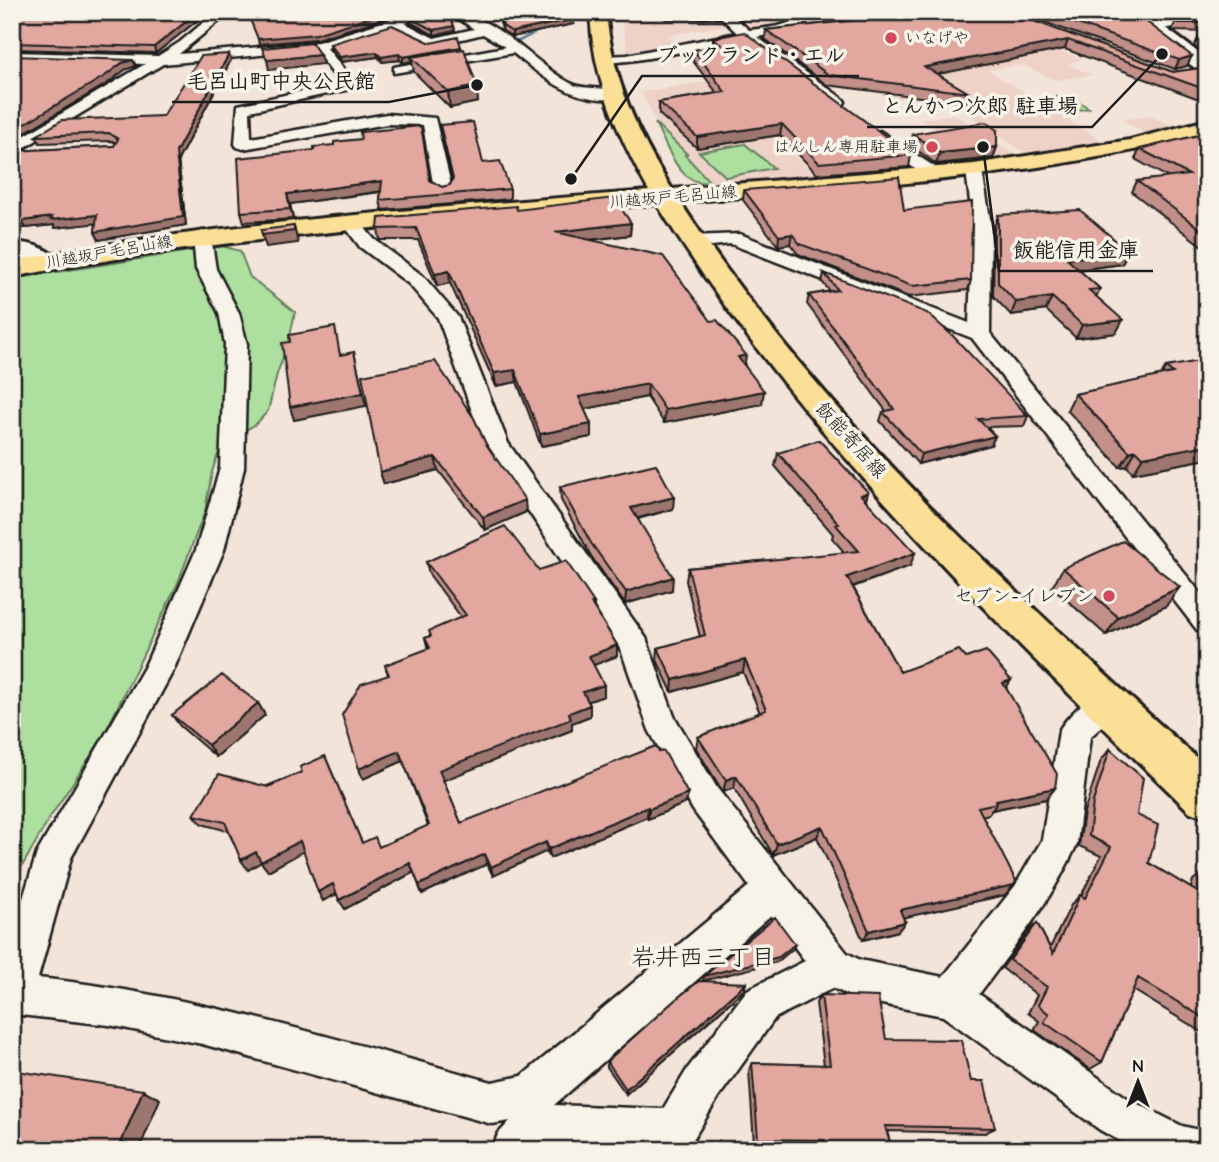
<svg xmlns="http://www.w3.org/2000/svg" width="1219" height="1162" viewBox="0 0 1219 1162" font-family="'Comic Neue','Klee One',sans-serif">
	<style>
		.built { fill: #eed2c8 }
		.green { fill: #addf9f; stroke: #647e5e; stroke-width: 2 }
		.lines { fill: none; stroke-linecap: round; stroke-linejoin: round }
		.stream { fill: #5f7e96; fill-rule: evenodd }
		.street-casing { stroke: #1c1c1c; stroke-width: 5 }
		.secondary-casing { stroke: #1c1c1c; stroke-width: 6 }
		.primary-casing { stroke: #1c1c1c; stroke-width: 6 }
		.street { fill: #f7f3e8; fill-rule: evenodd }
		.secondary { fill: #f7f3e8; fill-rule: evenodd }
		.primary { fill: #fbdf96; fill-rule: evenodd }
		.wall { fill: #c29089; stroke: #1c1c1c; stroke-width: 2 }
		.shaded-wall { fill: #9e766f; stroke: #1c1c1c; stroke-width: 2 }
		.building { fill: #e2a89f; stroke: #1c1c1c; stroke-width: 2 }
		.poi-dot { fill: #d1495b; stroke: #f7f3e8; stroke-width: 2.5 }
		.labels { text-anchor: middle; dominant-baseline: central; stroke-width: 7; stroke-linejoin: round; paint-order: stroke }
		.far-poi-label { font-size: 16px; fill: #1c1c1c; stroke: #f7f3e8; text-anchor: start }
		.far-street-label { font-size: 16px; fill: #1c1c1c; stroke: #f7f3e8 }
		.street-label { font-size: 19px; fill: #1c1c1c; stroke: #f7f3e8 }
		.poi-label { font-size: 19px; fill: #1c1c1c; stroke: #f7f3e8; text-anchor: end }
		.near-neighbourhood-label { font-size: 24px; fill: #1c1c1c; stroke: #f7f3e8 }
		.leader { fill: none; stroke: #1c1c1c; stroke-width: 2.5 }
		.callout-dot { fill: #1c1c1c; stroke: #f7f3e8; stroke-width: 2.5 }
		.callout-label { font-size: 21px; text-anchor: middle; font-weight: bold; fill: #1c1c1c; stroke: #f7f3e8; stroke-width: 7; stroke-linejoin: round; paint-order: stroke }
	</style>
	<rect width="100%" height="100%" fill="#f3e4d9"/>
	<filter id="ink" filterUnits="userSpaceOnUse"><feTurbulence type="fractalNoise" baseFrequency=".0143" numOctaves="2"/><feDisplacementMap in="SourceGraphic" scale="14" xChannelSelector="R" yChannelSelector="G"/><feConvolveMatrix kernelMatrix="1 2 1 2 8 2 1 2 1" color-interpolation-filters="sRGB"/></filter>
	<g filter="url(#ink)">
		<!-- built -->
		<path class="built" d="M 869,12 L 931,12 L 982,22 L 1082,59 L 1067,64 L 1092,75 L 1055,80 L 1022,65 L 988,70 L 1106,143 L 1029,156 L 938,93 L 889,99 L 803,46 L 844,41 L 813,15 Z
			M 1000,12 L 1026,12 L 1163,41 L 1193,65 L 1171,73 Z
			M 630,15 L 719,16 L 732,24 L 667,36 L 681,45 L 629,57 L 621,17 Z
			M 804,15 L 782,27 L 747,32 L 730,16 Z
			M 751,74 L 760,127 L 792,152 L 816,177 L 706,186 L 684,177 L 641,92 Z
			M 954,114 L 1019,157 L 943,166 L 927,163 L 893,141 L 941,134 L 920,119 Z
			M 1150,115 L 1175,127 L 1147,135 L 1123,120 Z"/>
		<!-- green -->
		<path class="green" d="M 1067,95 L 1089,108 L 1058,114 L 1036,100 Z
			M 655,123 L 687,154 L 685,155 L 710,182 C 679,188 667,145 655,123 Z
			M 745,144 L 774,168 L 726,177 L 699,152 Z
			M 222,246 L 240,251 L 250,277 L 295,312 L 289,341 L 277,374 L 268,411 L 256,424 L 221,445 L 212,472 L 205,511 L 177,585 L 103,737 L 49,819 L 12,884 L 12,279 Z"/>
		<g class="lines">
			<!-- stream -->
			<path class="stream" d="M 549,24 L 553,25 L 518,43 L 514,42 Z"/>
			<!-- street casing -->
			<g class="street-casing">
				<path id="street" d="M 216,12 L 230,12 L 179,54 L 318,42 L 415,12 L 435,12 L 405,23 L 434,38 L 474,29 L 449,12 C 493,12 533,63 570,83 C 585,92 611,84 622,95 C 616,100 610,99 601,99 C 565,97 541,75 513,53 L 394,73 L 394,67 L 399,66 L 505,47 L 483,34 L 433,46 L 393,27 L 327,48 L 356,85 L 354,88 L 250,111 L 251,138 L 387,114 L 435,118 L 452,189 L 449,193 L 443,194 L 434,189 L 423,125 L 387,124 L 243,149 L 237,147 L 235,144 L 238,105 L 340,83 L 315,50 L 163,64 L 12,155 L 12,143 L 145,64 L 12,60 L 12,52 L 158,56 L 180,42 Z
					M 729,12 L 749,30 C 766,28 793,27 803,12 L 815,12 C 803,32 778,33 757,37 L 843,99 L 845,102 L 843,105 L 833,105 L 744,39 C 721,43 611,70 598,60 L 605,56 L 627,55 L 737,33 L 717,13 Z
					M 1099,12 C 1110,12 1174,20 1179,24 C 1166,35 1113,22 1099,12 Z
					M 880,131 L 941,171 L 943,175 L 941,179 L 929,179 L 874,139 L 872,136 Z
					M 974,166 L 982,171 L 991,224 L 990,333 L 1207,601 L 1207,633 L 1197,630 L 972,338 L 731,244 L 693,248 L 684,242 L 693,236 L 740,234 L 969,323 L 973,224 L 966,171 Z
					M 352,219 L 358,220 L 374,239 L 423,276 L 458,317 L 508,443 L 646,638 L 674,716 L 717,788 L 847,953 L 860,960 L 943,977 L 1015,886 L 1042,840 L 1059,731 C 1064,720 1093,690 1107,690 C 1111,690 1114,692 1118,694 L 1123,703 L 1118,712 L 1090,737 L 1077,844 C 1052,900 1015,946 979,994 L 1130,1100 L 1182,1126 L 1207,1132 L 1207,1150 L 1137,1150 L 1100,1130 L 943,1016 L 856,999 L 833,988 L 775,1018 L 718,1098 L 689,1146 L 681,1150 L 492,1150 L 498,1134 L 510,1121 L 492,1124 L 202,1044 L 109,1025 L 20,1015 L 12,1019 L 12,934 L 37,853 L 145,666 L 196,550 L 220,468 L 225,344 L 219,313 L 196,269 L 193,237 L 202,231 L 211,237 L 216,269 L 239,313 L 247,344 L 244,468 L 224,550 L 173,671 L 71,858 L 38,978 C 193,994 342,1041 492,1082 L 522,1076 L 749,886 L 693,810 L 649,730 L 621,650 L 484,444 L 438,318 L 409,284 L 360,247 L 343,224 ZM 771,915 L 805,961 L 747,990 L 688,1068 L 663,1109 L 554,1105 Z"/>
			</g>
			<!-- secondary casing -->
			<g class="secondary-casing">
				<path id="secondary" d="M 658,12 L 775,12 L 767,17 L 666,17 Z
					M 1149,19 L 1155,20 L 1207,59 L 1207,74 L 1200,72 L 1143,28 L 1140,24 L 1143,20 Z
					M 12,242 C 30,243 49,247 60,263 L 56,269 C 38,273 29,259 12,258 Z"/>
			</g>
			<!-- primary casing -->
			<g class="primary-casing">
				<path id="primary" d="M 590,12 L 606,12 C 612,78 637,134 672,189 L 974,164 L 1130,140 L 1207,120 L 1207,133 C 1034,178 857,188 680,202 C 821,418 1016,595 1207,767 L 1207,818 L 1190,812 C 998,625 799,434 657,204 C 441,222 225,236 12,277 L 12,261 C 223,221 436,208 649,191 C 617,134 593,78 590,12 Z"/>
			</g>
			<!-- street -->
			<use href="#street" class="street"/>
			<!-- secondary -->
			<use href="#secondary" class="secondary"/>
			<!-- primary -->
			<use href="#primary" class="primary"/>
		</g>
		<!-- wall -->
		<path class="wall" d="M 12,12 L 208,12 L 156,53 L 12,49 Z
			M 496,12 L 561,12 L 574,24 L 512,37 L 503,31 Z
			M 853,12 L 1009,12 L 1173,72 L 1207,67 L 1207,102 L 1065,49 L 937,74 L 969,93 L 966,103 L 827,85 L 765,39 L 766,30 L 854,20 Z
			M 1016,12 L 1207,12 L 1207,32 L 1175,31 L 1172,30 L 1176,21 L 1175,20 L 1121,13 L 1187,66 L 1175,69 Z
			M 411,19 L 454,26 L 455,31 L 434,35 L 412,23 Z
			M 1199,37 L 1207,39 L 1207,57 L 1194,46 Z
			M 713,38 L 911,155 L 909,167 L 817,174 L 780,135 L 697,148 L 659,114 L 659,102 L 717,93 L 693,61 L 694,50 L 713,47 Z
			M 431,43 L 461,47 L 478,102 L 450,108 L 414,72 L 412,61 L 403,63 L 400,60 L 382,62 L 378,57 L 341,62 L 331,49 L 330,44 Z
			M 231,60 L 178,160 L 186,225 L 99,240 L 95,232 L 96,223 L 55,228 L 54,225 L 26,228 L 12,228 L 12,151 L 114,146 L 116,143 L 112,141 L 40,143 L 36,136 L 163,116 Z
			M 440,125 L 483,163 L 510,189 L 510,199 L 382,210 L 380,200 L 381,192 L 290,204 L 293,219 L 244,222 L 241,212 L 430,180 L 442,187 L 450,185 L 452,180 Z
			M 1207,133 L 1207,250 L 1132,192 L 1137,181 L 1169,178 L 1135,159 L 1140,149 Z
			M 913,134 L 997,147 L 993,158 L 936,164 L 910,145 Z
			M 744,190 L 904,210 L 971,280 L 968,290 L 909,297 L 798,254 L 790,244 L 778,246 L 743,200 Z
			M 517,210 L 631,223 L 630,235 L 590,240 L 745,366 L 762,404 L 664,423 L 647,397 L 584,409 L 591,424 L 591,437 L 541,446 L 517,382 L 496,386 L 450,283 L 437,286 L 418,240 L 380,240 L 378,229 Z
			M 998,215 L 1128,251 L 1122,264 L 1079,270 L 1100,289 L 1096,297 L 1116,333 L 1076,338 L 1046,310 L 1011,315 L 993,296 L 994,228 Z
			M 824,273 L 1028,416 L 1024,426 L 987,427 L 995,436 L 991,445 L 918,464 L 880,421 L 883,412 L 886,411 L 807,304 L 809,295 L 830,291 L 822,282 Z
			M 1207,363 L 1207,459 L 1133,473 L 1127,466 L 1120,467 L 1067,410 L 1075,394 L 1161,376 L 1166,367 Z
			M 486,444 L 526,512 L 485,530 L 438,470 L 384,484 L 380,472 Z
			M 778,453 L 868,492 L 866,500 L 910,566 L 853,587 L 900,672 L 966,658 L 1011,680 L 1006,688 L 1055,788 L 1046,799 L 992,810 L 989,814 L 982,816 L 1005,895 L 903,917 L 905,922 L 898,931 L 863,940 L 817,837 L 773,855 L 734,788 L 723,792 L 696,748 L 698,737 L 760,713 L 743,672 L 672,692 L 657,660 L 658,648 L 700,637 L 686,581 L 688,568 L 845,553 L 832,538 L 833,534 L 775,466 Z
			M 560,487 L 673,509 L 638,519 L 672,590 L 625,604 L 591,556 L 561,500 Z
			M 426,562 L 539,570 L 594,603 L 594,607 L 617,645 L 617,656 L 593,665 L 604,696 L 588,701 L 590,705 L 590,716 L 572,723 L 572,730 L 443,780 L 461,823 L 659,752 L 688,794 L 686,803 L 648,819 L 647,817 L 550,858 L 547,851 L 493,876 L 487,864 L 422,894 L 414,872 L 345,909 L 337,894 L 323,901 L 304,851 L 268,871 L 261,862 L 248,870 L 228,831 L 202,824 L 194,815 L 302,772 L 325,756 L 362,843 L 380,847 L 428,826 L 403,761 L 363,779 L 359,769 L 388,675 L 385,665 L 428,649 L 425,638 L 430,636 L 461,617 L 429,574 Z
			M 1063,568 L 1166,606 L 1106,635 L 1052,587 Z
			M 258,703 L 265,715 L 216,757 L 180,726 L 172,715 Z
			M 1110,749 L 1137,815 L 1149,863 L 1191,888 L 1193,880 L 1205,871 L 1207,1030 L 1202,1032 L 1133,990 L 1102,1062 L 1090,1069 L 1034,1030 L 1039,1021 L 1028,1013 L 1037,995 L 1002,968 L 1028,932 L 1037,923 L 1050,948 L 1071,905 L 1080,895 L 1081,896 L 1101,856 L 1079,846 L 1084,812 L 1101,760 Z
			M 746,983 L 744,990 L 626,1094 L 607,1067 L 607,1061 Z
			M 821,995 L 886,1039 L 971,1081 L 995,1128 L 985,1133 L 887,1131 L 892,1150 L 820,1150 L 819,1145 L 754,1144 L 749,1070 L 752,1063 L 824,1065 L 816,1003 Z"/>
		<!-- shaded-wall -->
		<path class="shaded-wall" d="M 198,12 L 208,12 L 156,53 L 154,47 Z
			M 387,12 L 405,12 L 317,39 L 259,44 L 258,39 Z
			M 574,19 L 574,24 L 512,37 L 512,32 Z
			M 454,26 L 455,31 L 434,35 L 434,30 Z
			M 1068,40 L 1065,49 L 923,77 L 925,67 Z
			M 461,47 L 462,52 L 411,57 L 412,61 L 403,63 L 403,57 Z
			M 377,52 L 378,57 L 341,62 L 340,57 Z
			M 229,54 L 231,60 L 178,160 L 186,225 L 99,240 L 95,232 L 176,152 Z
			M 399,54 L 400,60 L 382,62 L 381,57 Z
			M 320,55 L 323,64 L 269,70 L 267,60 Z
			M 1192,56 L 1187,66 L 1175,69 L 1179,60 Z
			M 133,60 L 136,66 L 125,70 L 108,83 L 12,140 L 12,131 L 122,63 Z
			M 477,86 L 478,102 L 450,108 L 448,92 Z
			M 782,124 L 780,135 L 697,148 L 697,137 Z
			M 997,147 L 993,158 L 936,164 L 940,153 Z
			M 382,181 L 383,191 L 290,204 L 293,219 L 287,194 Z
			M 97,215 L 100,223 L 55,228 L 54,225 L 26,228 L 22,221 L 52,217 Z
			M 631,223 L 630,235 L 555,244 L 555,232 Z
			M 294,226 L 298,243 L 266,247 L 262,235 Z
			M 792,234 L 790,244 L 778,246 L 779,236 Z
			M 1128,251 L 1122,264 L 1062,272 L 1067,259 Z
			M 449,271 L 450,283 L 437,286 L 435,274 Z
			M 1052,297 L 1046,310 L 1011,315 L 1016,302 Z
			M 1123,320 L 1116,333 L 1076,338 L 1082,325 Z
			M 354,352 L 366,406 L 294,420 L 290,407 Z
			M 746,355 L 744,368 L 738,357 Z
			M 515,370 L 517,382 L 496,386 L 494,373 Z
			M 648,384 L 647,397 L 580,410 L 579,397 Z
			M 764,391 L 762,404 L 664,423 L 665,410 Z
			M 591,424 L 591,437 L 541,446 L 540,434 Z
			M 995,436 L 991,445 L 918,464 L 921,454 Z
			M 1207,445 L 1207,459 L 1133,473 L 1143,457 Z
			M 1136,450 L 1127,466 L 1120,467 L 1130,452 Z
			M 435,457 L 438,470 L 384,484 L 380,472 Z
			M 868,492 L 864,506 L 861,495 Z
			M 674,497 L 673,509 L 631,520 L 631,508 Z
			M 525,500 L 526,512 L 485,530 L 483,517 Z
			M 915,553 L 910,566 L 843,590 L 847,577 Z
			M 673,577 L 672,590 L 625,604 L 626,592 Z
			M 1180,587 L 1166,606 L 1106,635 L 1118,617 Z
			M 617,645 L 617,656 L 589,667 L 589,656 Z
			M 745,660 L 743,672 L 672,692 L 673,680 Z
			M 1011,680 L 1004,692 L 1003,683 Z
			M 604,685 L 604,696 L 584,703 L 583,692 Z
			M 258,703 L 265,715 L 216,757 L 208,745 Z
			M 590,705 L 590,716 L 572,723 L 572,730 L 442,781 L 439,770 L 569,713 Z
			M 399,751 L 403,761 L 363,779 L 359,769 Z
			M 736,776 L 734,788 L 723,792 L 726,780 Z
			M 1055,788 L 1046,799 L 992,810 L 997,803 L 996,800 Z
			M 688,794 L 686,803 L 648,819 L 649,809 Z
			M 648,807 L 647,817 L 550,858 L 549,849 Z
			M 822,826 L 817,837 L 773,855 L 777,844 Z
			M 300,841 L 306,850 L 268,871 L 261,862 L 248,870 L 241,860 L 256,852 Z
			M 546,842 L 547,851 L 493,876 L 491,867 Z
			M 485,854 L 487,864 L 422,894 L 419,885 Z
			M 410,863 L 414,872 L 345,909 L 339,900 Z
			M 333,884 L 338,893 L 323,901 L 318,892 Z
			M 1014,885 L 1005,895 L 893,920 L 900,910 Z
			M 905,922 L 898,931 L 863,940 L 869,931 Z
			M 795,944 L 793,949 L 777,962 L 703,981 L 704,976 Z
			M 746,983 L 744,990 L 626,1094 L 626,1089 Z
			M 143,1090 L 160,1099 L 139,1150 L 118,1150 Z"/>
		<!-- building -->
		<path class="building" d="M 12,12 L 154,13 L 198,12 L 154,47 L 12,43 Z
			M 247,12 L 387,12 L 316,34 L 258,39 Z
			M 425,12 L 448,12 L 454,26 L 434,30 L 411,19 Z
			M 498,12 L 561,12 L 574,19 L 512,32 L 503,26 Z
			M 856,12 L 1009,12 L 1173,72 L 1207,67 L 1207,90 L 1068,40 L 925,67 L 969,93 L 829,75 L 766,30 L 856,20 Z
			M 1044,12 L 1118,12 L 1144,20 L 1192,56 L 1179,60 Z
			M 1180,12 L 1207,12 L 1207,23 L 1178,23 L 1176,21 L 1185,16 Z
			M 392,25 L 431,43 L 458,37 L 461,47 L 403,57 L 399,54 L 381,57 L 377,52 L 340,57 L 330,44 Z
			M 744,32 L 911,155 L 819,163 L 782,124 L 697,137 L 659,102 L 725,92 L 694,50 L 721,45 L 713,38 Z
			M 1199,37 L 1207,39 L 1207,44 Z
			M 312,43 L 320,55 L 267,60 L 262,48 Z
			M 464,49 L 477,86 L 448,92 L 411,57 Z
			M 229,54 L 176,152 L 183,217 L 95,232 L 97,215 L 51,220 L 52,217 L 22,221 L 12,221 L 12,151 L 114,146 L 118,139 L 109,133 L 36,136 L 62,120 L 163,116 L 201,56 Z
			M 12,56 L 133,60 L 122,63 L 105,76 L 12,131 Z
			M 473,122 L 483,163 L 500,161 L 510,189 L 380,200 L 382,181 L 287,194 L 290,209 L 241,212 L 238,158 L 314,150 L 314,147 L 334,145 L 334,142 L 361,139 L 360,132 L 421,126 L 430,180 L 442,187 L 450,185 L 453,179 L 440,125 Z
			M 986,122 L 997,130 L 997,147 L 940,153 L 913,134 Z
			M 1207,133 L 1207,234 L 1137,181 L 1189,175 L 1140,149 Z
			M 899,177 L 904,210 L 972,202 L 971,280 L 912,286 L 800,244 L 792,234 L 779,236 L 744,190 Z
			M 614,198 L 631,223 L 555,232 L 663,256 L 711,321 L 717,320 L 746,355 L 738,357 L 764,391 L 665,410 L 648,384 L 579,397 L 591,424 L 540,434 L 515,370 L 494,373 L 449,271 L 435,274 L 416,228 L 378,229 L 379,218 L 516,206 L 517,210 Z
			M 1080,210 L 1128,251 L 1067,259 L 1100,289 L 1089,290 L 1123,320 L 1082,325 L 1052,297 L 1016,302 L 998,283 L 998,215 Z
			M 294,226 L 294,231 L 262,235 L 261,230 Z
			M 824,273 L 927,313 L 953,336 L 1028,416 L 978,419 L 995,436 L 921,454 L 883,412 L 894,409 L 809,295 L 838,290 Z
			M 335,327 L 340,355 L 354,352 L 363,393 L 290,407 L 282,343 L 290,342 L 289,335 Z
			M 1204,360 L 1207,363 L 1207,445 L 1143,457 L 1136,450 L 1130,452 L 1075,394 L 1173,373 L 1166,367 Z
			M 435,361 L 474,418 L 486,444 L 525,500 L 483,517 L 435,457 L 380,472 L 362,375 Z
			M 819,440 L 868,492 L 861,495 L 915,553 L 847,577 L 900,672 L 959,650 L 966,658 L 986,651 L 1011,680 L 1003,683 L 1057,774 L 1055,788 L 996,800 L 997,803 L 978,807 L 1016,881 L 1014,885 L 900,910 L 905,922 L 869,931 L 822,826 L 777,844 L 736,776 L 726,780 L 698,737 L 766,710 L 745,660 L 673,680 L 658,648 L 705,635 L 688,568 L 859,551 L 836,525 L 839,524 L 778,453 Z
			M 656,464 L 674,497 L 631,508 L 673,577 L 626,592 L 591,543 L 560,487 Z
			M 505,526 L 539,570 L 566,561 L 594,603 L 591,603 L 617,645 L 589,656 L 604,685 L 583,692 L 590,705 L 569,713 L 571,719 L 439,770 L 461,823 L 656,746 L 659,752 L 664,751 L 688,794 L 649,809 L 648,807 L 549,849 L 546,842 L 491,867 L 485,854 L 419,885 L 410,863 L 339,900 L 333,884 L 318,892 L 300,841 L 261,862 L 256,852 L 241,860 L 225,822 L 194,815 L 219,774 L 268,787 L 302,772 L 300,767 L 325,756 L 362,843 L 375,837 L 379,847 L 429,825 L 399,751 L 359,769 L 342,715 L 361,684 L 389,675 L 385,665 L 430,648 L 425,638 L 431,636 L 429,631 L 466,615 L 426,562 Z
			M 1123,541 L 1180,587 L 1118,617 L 1063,568 Z
			M 222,675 L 258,703 L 208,745 L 172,715 Z
			M 1110,749 L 1143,778 L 1137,815 L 1158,825 L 1149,863 L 1199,893 L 1205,871 L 1207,871 L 1207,1020 L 1138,978 L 1102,1062 L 1044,1022 L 1049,1014 L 1038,1005 L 1047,987 L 1010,960 L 1037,923 L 1053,954 L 1080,895 L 1085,898 L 1111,847 L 1089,836 L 1093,802 Z
			M 775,917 L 795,944 L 779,957 L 704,976 Z
			M 699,981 L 746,983 L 626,1089 L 607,1061 L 675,1000 Z
			M 821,995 L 878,997 L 886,1039 L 961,1040 L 971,1081 L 984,1081 L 995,1128 L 885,1126 L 892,1150 L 827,1150 L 825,1140 L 758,1139 L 752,1063 L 830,1065 Z
			M 17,1071 L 143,1090 L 118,1150 L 12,1150 L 12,1081 Z"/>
	</g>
	<!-- markers -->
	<g class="poi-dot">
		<circle cx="891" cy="38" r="7"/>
		<circle cx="932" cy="147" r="7"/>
		<circle cx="1109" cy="596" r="7"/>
	</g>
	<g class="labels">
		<!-- far-poi labels -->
		<g class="far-poi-label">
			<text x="905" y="38">いなげや</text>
			<text x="918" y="147" text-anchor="end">はんしん専用駐車場</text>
		</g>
		<!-- far-street labels -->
		<g class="far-street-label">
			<text transform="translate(673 197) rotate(-5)">川越坂戸毛呂山線</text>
			<text transform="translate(109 252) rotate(-10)">川越坂戸毛呂山線</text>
		</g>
		<!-- street labels -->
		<g class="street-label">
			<text transform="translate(851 440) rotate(48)">飯能寄居線</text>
		</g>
		<!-- poi labels -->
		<g class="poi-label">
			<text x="1095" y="596">セブン-イレブン</text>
		</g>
		<!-- near-neighbourhood labels -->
		<g class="near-neighbourhood-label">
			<text x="703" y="957">岩井西三丁目</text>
		</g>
	</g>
	<!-- callouts -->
	<path class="leader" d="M571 179L642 76H859M477 85L389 102H172M1162 54L1092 127H867M983 147L999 271H1153"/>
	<g class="callout-dot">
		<circle cx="571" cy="179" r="7"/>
		<circle cx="477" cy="85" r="7"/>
		<circle cx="1162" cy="54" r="7"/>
		<circle cx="983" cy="147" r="7"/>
	</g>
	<g class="callout-label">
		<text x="751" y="62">ブックランド・エル</text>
		<text x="281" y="88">毛呂山町中央公民館</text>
		<text x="980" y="113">とんかつ次郎 駐車場</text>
		<text x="1076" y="257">飯能信用金庫</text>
	</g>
	<!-- margin -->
	<rect width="1219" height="1162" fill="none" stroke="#f7f3e8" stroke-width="42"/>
	<rect x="21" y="21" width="1177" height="1120" fill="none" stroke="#1c1c1c" stroke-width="2.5" filter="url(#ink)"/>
	<!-- north arrow -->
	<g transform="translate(1138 1082)" stroke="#f7f3e8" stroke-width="5" paint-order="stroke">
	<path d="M0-5L12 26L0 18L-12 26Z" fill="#1c1c1c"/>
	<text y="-10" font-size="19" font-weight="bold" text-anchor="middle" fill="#1c1c1c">N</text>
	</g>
</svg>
